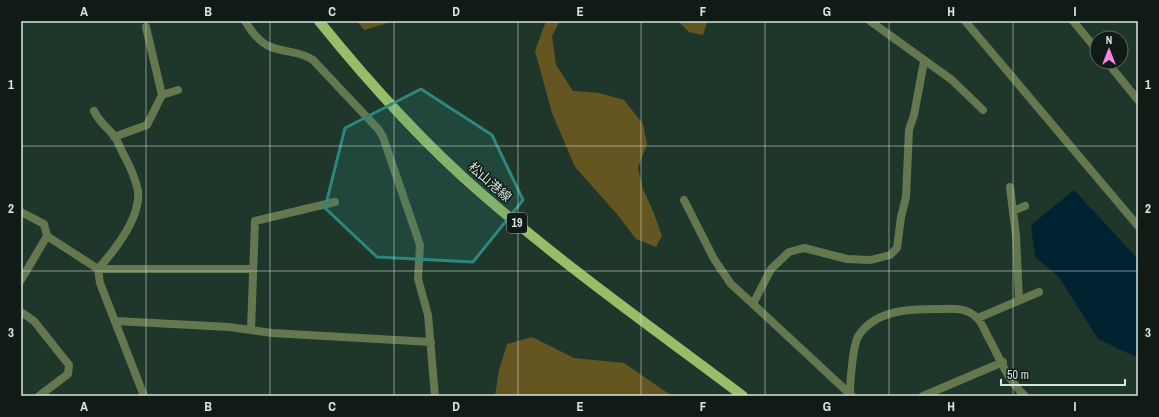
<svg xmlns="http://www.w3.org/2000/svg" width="1159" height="417" viewBox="0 0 1159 417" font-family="'Archivo Narrow','Noto Sans JP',sans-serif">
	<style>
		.green { fill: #655621 }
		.water { fill: #002332 }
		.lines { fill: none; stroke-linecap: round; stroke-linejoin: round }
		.minor { stroke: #65774f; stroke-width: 8 }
		.primary { stroke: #98bd68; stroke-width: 10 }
		.marked { fill: #2d877f; fill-opacity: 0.2; stroke: #2d877f; stroke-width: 3; stroke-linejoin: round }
		.grid { fill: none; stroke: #d8e6df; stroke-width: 1; stroke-opacity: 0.55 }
		.labels { text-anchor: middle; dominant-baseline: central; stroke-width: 3; stroke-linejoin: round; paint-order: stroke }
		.shield { fill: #111b16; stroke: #9ca9a3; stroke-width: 1 }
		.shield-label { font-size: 12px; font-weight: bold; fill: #d8e6df }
		.street-label { font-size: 13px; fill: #d8e6df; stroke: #111b16 }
		.neatline { fill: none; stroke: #d8e6df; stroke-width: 1.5 }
		.grid-label { font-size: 13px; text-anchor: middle; font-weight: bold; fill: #d8e6df }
	</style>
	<rect width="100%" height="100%" fill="#1f362b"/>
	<!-- green -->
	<path class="green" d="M 357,21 L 394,21 L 364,30 Z
		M 546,21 L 560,21 L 552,36 L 556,65 L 573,91 L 599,93 L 624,100 L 643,124 L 647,144 L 638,168 L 643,189 L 653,211 L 662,236 L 656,247 L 636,239 L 617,214 L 575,167 L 552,113 L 535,51 Z
		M 678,21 L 707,21 L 707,23 L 703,35 L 689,32 Z
		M 532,337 L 574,358 L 624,363 L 672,396 L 495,396 L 499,370 L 507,344 Z"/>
	<!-- water -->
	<path class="water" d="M 1074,190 L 1138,259 L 1138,358 L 1098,339 L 1059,277 L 1035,257 L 1031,225 Z"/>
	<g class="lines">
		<!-- minor -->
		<path class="minor" d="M 245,21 C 251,31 260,43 271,47 C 286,53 300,51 313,60 L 379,130 L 383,137 L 420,245 L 418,279 L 428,315 L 435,396
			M 870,21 L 952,80 L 983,110
			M 965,21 L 1138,226
			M 1073,21 L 1097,50
			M 1107,62 L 1138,100
			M 162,95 L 178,90
			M 94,111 C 99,122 108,128 115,137 C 119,144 122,152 126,159 C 131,169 136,180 138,191 C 141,218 115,250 98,269 L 100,283 L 144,396
			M 114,137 L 147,125 L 162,95 L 146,27
			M 1010,187 L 1016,236 L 1019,300
			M 684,200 L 714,259 L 731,284 L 753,304
			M 1013,211 L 1025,206
			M 21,212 L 44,224 L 47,236 L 98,269 L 253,269
			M 21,280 L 47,236
			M 21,312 L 34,321 L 69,365 L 68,374 L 39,396
			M 978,318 L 1039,292
			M 116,321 L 229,327 L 272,333 L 431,342
			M 251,330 L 255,221 L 335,202
			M 850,394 C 850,382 853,343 859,335 C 877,309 911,309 939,309 C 953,309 965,307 976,317 C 981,321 984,329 987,335 C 999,356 1007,380 1025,396
			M 852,396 L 753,304 L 771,269 L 789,252 L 804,248 L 847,259 L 871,260 L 890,255 L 897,248 L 901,217 L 906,197 L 909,130 L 914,115 L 924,61
			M 923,396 L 1003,362"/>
		<!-- primary -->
		<path class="primary" d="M 319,21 C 369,83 422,142 482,194 C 565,266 655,330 743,396"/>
	</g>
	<!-- marked area -->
	<path class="marked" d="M 421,89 L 492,135 L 523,200 L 473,262 L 377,257 L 325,208 L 345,128 Z"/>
	<!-- grid -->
	<path class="grid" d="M 146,21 L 146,396M 270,21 L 270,396M 394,21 L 394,396M 518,21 L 518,396M 641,21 L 641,396M 765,21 L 765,396M 889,21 L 889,396M 1013,21 L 1013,396M 21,146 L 1138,146M 21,271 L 1138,271"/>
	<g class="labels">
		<!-- shield labels -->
		<rect class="shield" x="507" y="213" width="20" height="20" rx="3"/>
		<g class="shield-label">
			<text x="517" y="223">19</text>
		</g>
		<!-- street labels -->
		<g class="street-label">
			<text transform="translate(490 182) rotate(41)">松山港線</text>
		</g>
	</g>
	<!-- border -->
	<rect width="1159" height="417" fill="none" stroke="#111b16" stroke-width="44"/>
	<!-- north arrow -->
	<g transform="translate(1109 50)"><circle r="19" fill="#111b16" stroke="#616c66"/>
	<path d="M0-3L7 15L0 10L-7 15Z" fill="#fc86e3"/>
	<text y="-6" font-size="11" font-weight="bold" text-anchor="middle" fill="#d8e6df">N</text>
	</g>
	<!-- scale -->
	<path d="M1001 379v6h124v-6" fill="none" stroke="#d8e6df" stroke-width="2"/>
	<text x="1007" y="379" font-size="12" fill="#d8e6df" stroke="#111b16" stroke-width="3" paint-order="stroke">50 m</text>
	<rect x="22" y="22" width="1115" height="373" class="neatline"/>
	<g class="grid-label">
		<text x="84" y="16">A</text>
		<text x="208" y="16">B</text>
		<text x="332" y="16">C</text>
		<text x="456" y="16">D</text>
		<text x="580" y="16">E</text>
		<text x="703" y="16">F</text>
		<text x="827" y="16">G</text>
		<text x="951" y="16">H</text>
		<text x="1075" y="16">I</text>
		<text x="11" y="89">1</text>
		<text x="1148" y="89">1</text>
		<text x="11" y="213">2</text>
		<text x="1148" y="213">2</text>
		<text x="11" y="337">3</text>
		<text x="1148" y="337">3</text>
		<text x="84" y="411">A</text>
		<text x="208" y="411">B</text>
		<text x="332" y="411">C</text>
		<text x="456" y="411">D</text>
		<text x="580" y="411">E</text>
		<text x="703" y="411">F</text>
		<text x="827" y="411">G</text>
		<text x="951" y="411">H</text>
		<text x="1075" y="411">I</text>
	</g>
</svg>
